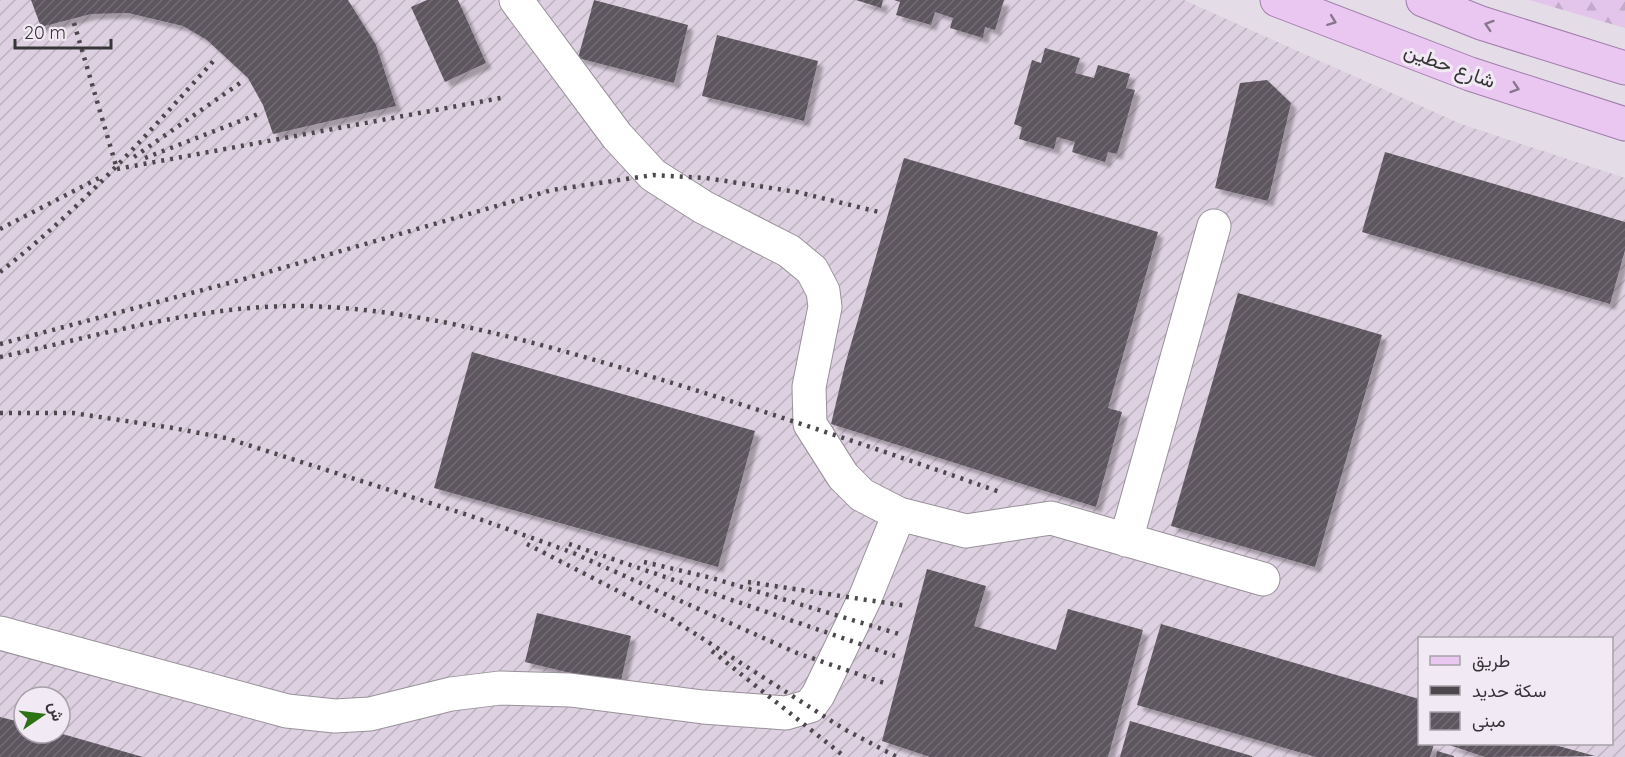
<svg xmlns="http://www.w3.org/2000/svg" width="1625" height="757" viewBox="0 0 1625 757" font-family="Quicksand,Vazirmatn,sans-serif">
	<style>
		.industrial { fill: url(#industrial-furrows); fill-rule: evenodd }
		.forest { fill: url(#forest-firs) }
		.building { fill: url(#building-hatch); filter: url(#shadow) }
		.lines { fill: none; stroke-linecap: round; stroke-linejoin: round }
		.minor-casing { stroke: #99919a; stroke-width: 35 }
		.major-casing { stroke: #a17cab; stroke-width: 35 }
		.minor { stroke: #fff; stroke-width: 33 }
		.major { stroke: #e9c7f1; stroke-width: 33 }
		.rail { stroke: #4c484d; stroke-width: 4.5; stroke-dasharray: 3 6; stroke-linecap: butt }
		.oneway { stroke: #88778c }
		.labels { text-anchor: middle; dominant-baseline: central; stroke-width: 6; stroke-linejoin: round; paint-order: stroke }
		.street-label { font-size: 20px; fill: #383539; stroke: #f1e9f3 }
	</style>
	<defs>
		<pattern id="industrial-furrows" width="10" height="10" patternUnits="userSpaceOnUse" patternTransform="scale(1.5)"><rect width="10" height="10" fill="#ddd0e0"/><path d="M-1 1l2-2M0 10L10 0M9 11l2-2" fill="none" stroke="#beb3c1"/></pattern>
		<pattern id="forest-firs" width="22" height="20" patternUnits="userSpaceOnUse" patternTransform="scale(1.5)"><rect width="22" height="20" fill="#e3c5eb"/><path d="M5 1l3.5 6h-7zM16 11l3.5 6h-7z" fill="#c4aaca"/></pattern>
		<pattern id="building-hatch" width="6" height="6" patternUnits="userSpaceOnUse" patternTransform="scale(1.5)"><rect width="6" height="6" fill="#5d565f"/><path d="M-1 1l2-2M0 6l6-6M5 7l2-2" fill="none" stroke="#716c73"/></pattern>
		<filter id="shadow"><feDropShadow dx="5.5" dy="5.5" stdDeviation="1.5" flood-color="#0004"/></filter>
	</defs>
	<rect width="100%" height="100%" fill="#e4dce6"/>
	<!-- industrial -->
	<path class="industrial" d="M 0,0 L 1184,0 L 1461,124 L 1625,178 L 1625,757 L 0,757 ZM 1420,638 L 1612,638 L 1612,744 L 1420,744 ZM 24,697 L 60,697 L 60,733 L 24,733 Z"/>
	<!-- forest -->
	<path class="forest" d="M 1529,0 L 1625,0 L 1625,28 Z"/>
	<!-- building -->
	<path class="building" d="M 31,0 L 348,0 L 376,45 L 396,106 L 273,134 L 263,105 L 248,78 L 207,40 L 183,26 L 128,13 L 91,14 L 41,27 Z
		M 427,0 L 458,0 L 486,63 L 445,82 L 411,7 Z
		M 594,0 L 688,25 L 674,83 L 578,58 Z
		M 856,0 L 883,0 L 881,8 Z
		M 894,0 L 1004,0 L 995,30 L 985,27 L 983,38 L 950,28 L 953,18 L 935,12 L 931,25 L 896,15 L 900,2 Z
		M 717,35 L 818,61 L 804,121 L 702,96 Z
		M 1045,48 L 1080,58 L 1075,73 L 1094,78 L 1098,65 L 1130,74 L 1126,88 L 1135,90 L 1117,154 L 1108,152 L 1105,162 L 1072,152 L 1075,142 L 1057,137 L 1054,149 L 1019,139 L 1022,127 L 1014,124 L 1032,60 L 1041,63 Z
		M 1267,80 L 1291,103 L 1268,201 L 1215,188 L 1240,83 Z
		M 1385,152 L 1625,222 L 1625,250 L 1610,304 L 1362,232 Z
		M 904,158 L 1158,232 L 1108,408 L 1122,412 L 1096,507 L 831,424 L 845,365 Z
		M 1238,293 L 1382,335 L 1315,567 L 1171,526 Z
		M 472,352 L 755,431 L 718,567 L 434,488 Z
		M 927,569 L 986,586 L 974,626 L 1056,650 L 1068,609 L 1143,630 L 1108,757 L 930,757 L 882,741 Z
		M 537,613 L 631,636 L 620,685 L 525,662 Z
		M 1161,624 L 1419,699 L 1419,744 L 1434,744 L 1430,757 L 1316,757 L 1137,705 Z
		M 0,717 L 24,723 L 24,733 L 59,733 L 143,757 L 0,757 Z
		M 1130,721 L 1252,756 L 1252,757 L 1120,757 Z
		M 1446,744 L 1551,744 L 1595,756 L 1485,757 Z
		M 1437,751 L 1454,756 L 1454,757 L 1436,757 Z"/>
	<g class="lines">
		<!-- minor casing -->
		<g class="minor-casing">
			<path id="minor" d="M 516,0 L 617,136 L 653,175 L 703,207 L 789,251 L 812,270 L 823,291 L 825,307 L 809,387 L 810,424 L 843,476 L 862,495 L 899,514 L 966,531 L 1051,518 L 1263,579
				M 1126,540 L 1214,226
				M 0,633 L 287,711 L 335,716 L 370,714 L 451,694 L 500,688 L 570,690 L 703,707 L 786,713 L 810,706 L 818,695 L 865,598 L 899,514"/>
		</g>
		<!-- major casing -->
		<g class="major-casing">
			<path id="major" d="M 1277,0 L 1470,74 L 1625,124
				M 1423,0 L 1481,23 L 1625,68"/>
		</g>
		<!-- minor -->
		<use href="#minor" class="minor"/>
		<!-- major -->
		<use href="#major" class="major"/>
		<!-- rail -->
		<path class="rail" d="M 74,23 L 117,169
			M 134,157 L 243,81
			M 145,158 L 261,113
			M 117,169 L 506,97
			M 0,229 L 101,177
			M 0,272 C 82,208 147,135 216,58
			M 0,344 L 244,279 L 552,190 L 653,175 L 706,178 L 797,192 L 879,212
			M 0,357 C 98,336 199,305 301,306 C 415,308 527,340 636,372 C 760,409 878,449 1000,492
			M 0,413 L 73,413 L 173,428 L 226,438 L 471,516 L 571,552 L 797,653 L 884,683
			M 527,544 L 672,619 L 844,729 L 897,757
			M 569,544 L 895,656
			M 644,562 L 712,578 L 899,634
			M 748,582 L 907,606
			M 712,651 L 845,757"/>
	</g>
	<!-- one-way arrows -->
	<defs><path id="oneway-chevron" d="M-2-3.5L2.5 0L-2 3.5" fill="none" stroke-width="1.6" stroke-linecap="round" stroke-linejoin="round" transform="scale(1.5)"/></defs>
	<g class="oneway">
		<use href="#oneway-chevron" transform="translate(1332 21) rotate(21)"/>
		<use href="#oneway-chevron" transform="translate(1489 25) rotate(-162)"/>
		<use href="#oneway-chevron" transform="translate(1515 88) rotate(18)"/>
	</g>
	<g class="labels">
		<!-- street labels -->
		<g class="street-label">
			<text transform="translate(1450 65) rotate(20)">شارع حطين</text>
		</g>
	</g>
	<!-- legend -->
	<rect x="1418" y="637" width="195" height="108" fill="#f1e9f3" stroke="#a7a1a9" stroke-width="1.5"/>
	<rect x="1430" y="656" width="30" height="9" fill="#e9c7f1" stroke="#a7a1a9" stroke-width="1.5"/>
	<text x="1472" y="667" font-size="18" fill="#383539">طريق</text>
	<rect x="1430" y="686" width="30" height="9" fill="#4c484d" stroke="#a7a1a9" stroke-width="1.5"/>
	<text x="1472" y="697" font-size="18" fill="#383539">سكة حديد</text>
	<rect x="1430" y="712" width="30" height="18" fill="url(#building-hatch)" stroke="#a7a1a9" stroke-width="1.5"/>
	<text x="1472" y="727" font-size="18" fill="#383539">مبنى</text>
	<!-- north arrow -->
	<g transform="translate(42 715) rotate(76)"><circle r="28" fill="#f1e9f3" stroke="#a7a1a9" stroke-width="1.5"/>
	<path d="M0-4.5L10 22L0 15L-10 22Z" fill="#2d7315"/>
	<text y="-9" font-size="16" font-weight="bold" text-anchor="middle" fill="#383539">ش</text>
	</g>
	<!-- scale -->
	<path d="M15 39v9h96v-9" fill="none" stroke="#383539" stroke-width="3"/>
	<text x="24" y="39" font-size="18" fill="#383539" stroke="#f1e9f3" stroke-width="4.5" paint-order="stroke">20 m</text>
</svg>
